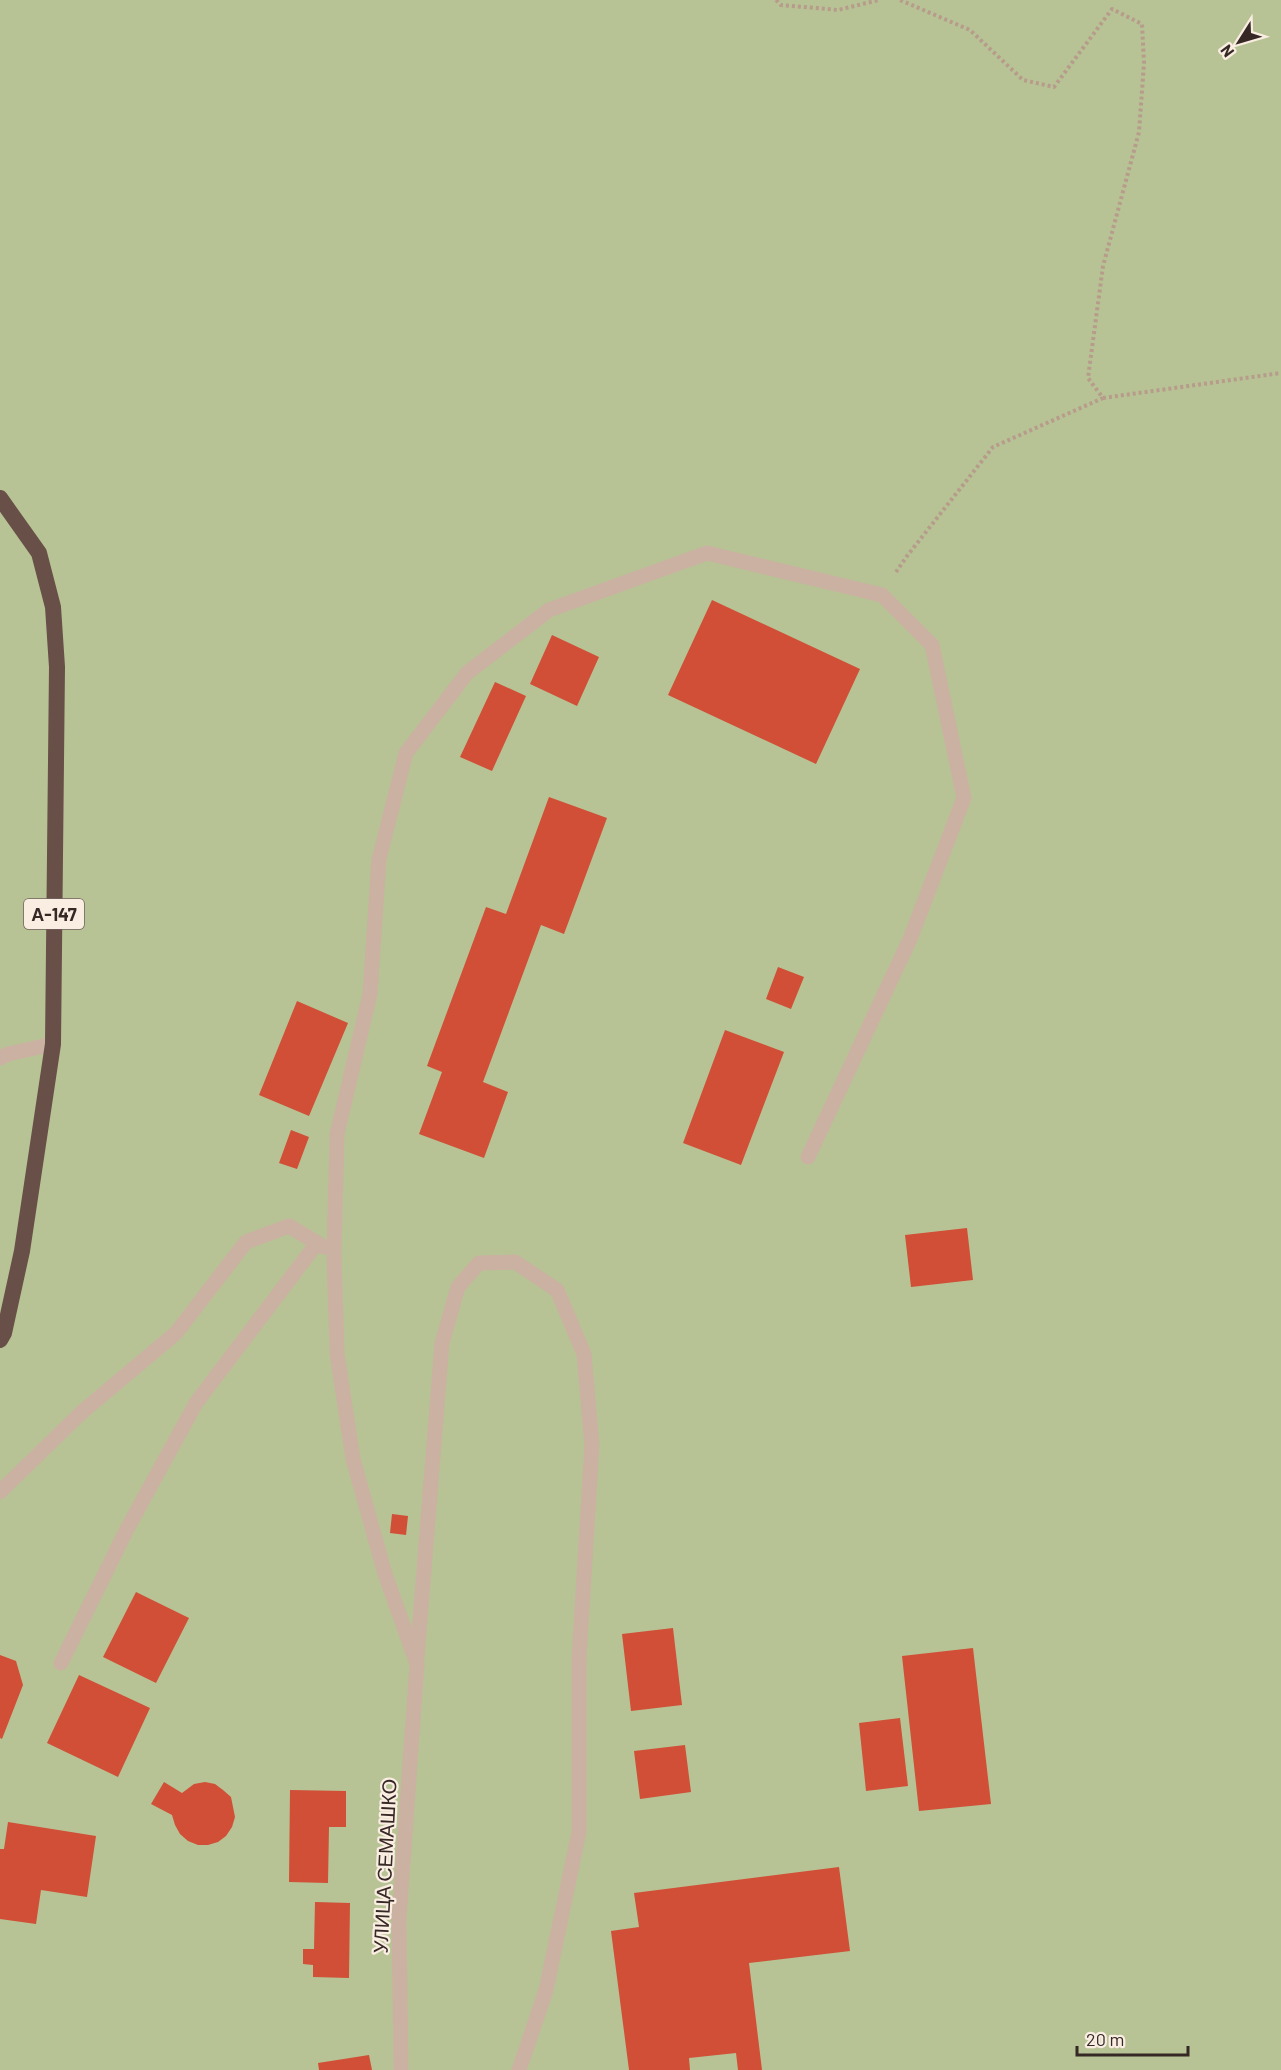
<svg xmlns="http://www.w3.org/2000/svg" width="1281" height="2070" viewBox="0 0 1281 2070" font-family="Barlow,sans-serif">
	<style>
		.green { fill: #b7c395 }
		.building { fill: #d04f36 }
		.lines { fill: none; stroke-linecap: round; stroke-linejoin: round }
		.path { stroke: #b79b8b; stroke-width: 4; stroke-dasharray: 3 3; stroke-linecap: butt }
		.service { stroke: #cbb1a1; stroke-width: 15 }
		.minor { stroke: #cbb1a1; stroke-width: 15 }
		.trunk { stroke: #684f48; stroke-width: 16 }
		.labels { text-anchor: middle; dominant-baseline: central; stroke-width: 4.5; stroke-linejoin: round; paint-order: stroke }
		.shield { fill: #faede2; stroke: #70635e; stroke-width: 1.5 }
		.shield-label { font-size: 18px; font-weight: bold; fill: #352825 }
		.street-label { font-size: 20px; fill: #352825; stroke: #faede2 }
	</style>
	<rect width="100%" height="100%" fill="#f3e3d6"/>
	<!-- green -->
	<path class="green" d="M 0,0 L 1281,0 L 1281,2070 L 0,2070 Z"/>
	<!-- building -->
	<path class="building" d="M 712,600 L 860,669 L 816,764 L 668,695 Z
		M 552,635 L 599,657 L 577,706 L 530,684 Z
		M 495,682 L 526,696 L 492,771 L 460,757 Z
		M 549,797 L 607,818 L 564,934 L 541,925 L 483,1082 L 508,1092 L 484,1158 L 419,1134 L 442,1072 L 427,1066 L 486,907 L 506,914 Z
		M 778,967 L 804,977 L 791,1009 L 766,999 Z
		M 297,1001 L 348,1023 L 309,1116 L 259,1095 Z
		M 725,1030 L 784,1052 L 741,1165 L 683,1143 Z
		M 291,1130 L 309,1137 L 297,1169 L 279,1163 Z
		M 967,1228 L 973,1280 L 911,1287 L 905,1235 Z
		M 392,1514 L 408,1516 L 406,1535 L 390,1533 Z
		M 136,1592 L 189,1618 L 156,1683 L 103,1657 Z
		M 673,1628 L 682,1705 L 631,1711 L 622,1634 Z
		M 973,1648 L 991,1804 L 919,1811 L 902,1656 Z
		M 0,1655 L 16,1661 L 23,1685 L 2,1739 L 0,1738 Z
		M 79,1675 L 150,1708 L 118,1777 L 47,1743 Z
		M 900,1718 L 908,1786 L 866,1791 L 859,1723 Z
		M 685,1745 L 691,1792 L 640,1799 L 634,1751 Z
		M 164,1782 L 182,1793 L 194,1784 L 205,1782 L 215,1784 L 223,1790 L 231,1797 L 235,1817 L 232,1827 L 226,1836 L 218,1842 L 208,1845 L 198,1845 L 188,1841 L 180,1834 L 175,1825 L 172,1815 L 151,1804 Z
		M 290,1790 L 346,1791 L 346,1827 L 329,1827 L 328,1883 L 289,1882 Z
		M 8,1822 L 96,1836 L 87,1897 L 41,1890 L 36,1924 L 0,1919 L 0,1849 L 4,1849 Z
		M 839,1867 L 850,1951 L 749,1963 L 762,2070 L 738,2070 L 736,2053 L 689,2058 L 690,2070 L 629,2070 L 611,1931 L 639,1927 L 634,1893 Z
		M 315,1902 L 350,1903 L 349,1978 L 313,1977 L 313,1965 L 303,1964 L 303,1949 L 314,1949 Z
		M 369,2055 L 372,2070 L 319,2070 L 318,2063 Z"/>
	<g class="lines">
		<!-- path -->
		<path class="path" d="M 776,0 L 781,5 L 838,10 L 879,0
			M 1103,398 L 1281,373
			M 896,572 L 907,556 L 993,447 L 1103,398 L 1088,378 L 1103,266 L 1139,132 L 1144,63 L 1142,24 L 1112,9 L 1054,87 L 1023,80 L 970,30 L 900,0"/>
		<!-- service -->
		<path class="service" d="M 0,1058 L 8,1054 L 53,1044
			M 0,1492 L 82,1412 L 176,1333 L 246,1242 L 289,1226 L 324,1247
			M 417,1658 L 442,1343 L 458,1287 L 479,1263 L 515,1262 L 557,1290 L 584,1354 L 592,1445 L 579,1658 L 579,1832 L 546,1990 L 519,2070
			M 61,1663 L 128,1527 L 196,1403 L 317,1243
			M 417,1664 L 385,1574 L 353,1459 L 337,1353 L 334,1253 L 337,1134 L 370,994 L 379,859 L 406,753 L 467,673 L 549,610 L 707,553 L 882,595 L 932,645 L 964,798 L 910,939 L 808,1157"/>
		<!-- minor -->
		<path class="minor" d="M 401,2070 L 399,1919 L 417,1664"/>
		<!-- trunk -->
		<path class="trunk" d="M 0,498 L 39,553 L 53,607 L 57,667 L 53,1044 L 22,1251 L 4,1333 L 0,1340"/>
	</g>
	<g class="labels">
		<!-- shield labels -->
		<rect class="shield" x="24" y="899" width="60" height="30" rx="4.5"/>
		<g class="shield-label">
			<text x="54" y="914">А-147</text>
		</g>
		<!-- street labels -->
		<g class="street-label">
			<text transform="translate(384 1866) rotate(-87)">УЛИЦА СЕМАШКО</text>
		</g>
	</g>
	<!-- north arrow -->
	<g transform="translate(1239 42) rotate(233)" stroke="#faede2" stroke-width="4.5" paint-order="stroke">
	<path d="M0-4.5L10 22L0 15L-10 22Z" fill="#352825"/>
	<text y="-9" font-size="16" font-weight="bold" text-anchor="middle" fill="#352825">N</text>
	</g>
	<!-- scale -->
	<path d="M1077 2046v9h111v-9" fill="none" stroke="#352825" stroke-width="3"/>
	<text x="1086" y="2046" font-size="18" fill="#352825" stroke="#faede2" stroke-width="4.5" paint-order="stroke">20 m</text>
</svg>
